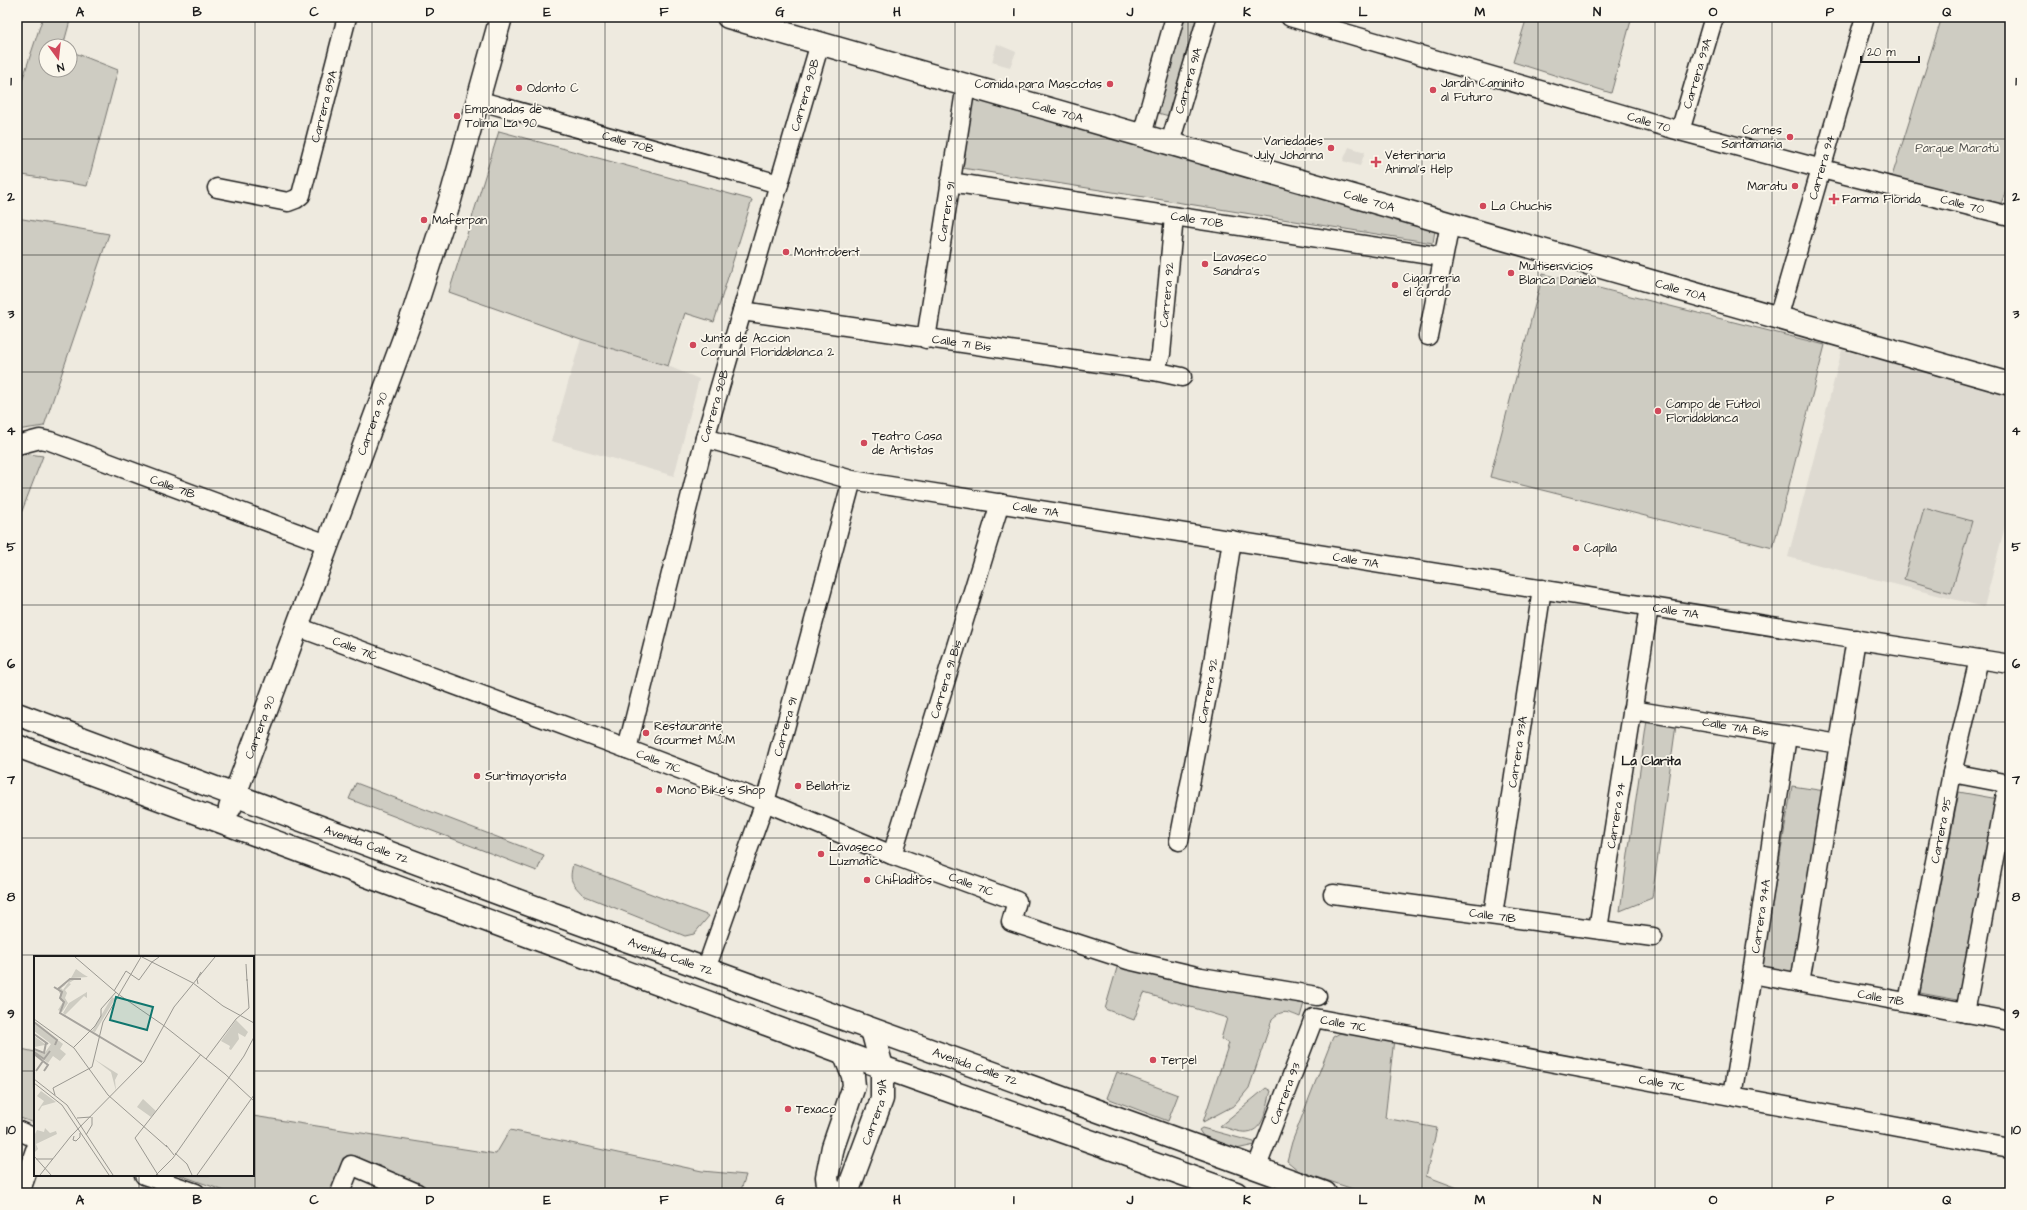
<svg xmlns="http://www.w3.org/2000/svg" width="2027" height="1210" viewBox="0 0 2027 1210" font-family="'Architects Daughter',sans-serif">
	<style>
		.built { fill: #dedad1 }
		.green { fill: #ceccc2; stroke: #75746f }
		.lines { fill: none; stroke-linecap: round; stroke-linejoin: round }
		.street-casing { stroke: #1c1c1c; stroke-width: 21 }
		.secondary-casing { stroke: #1c1c1c; stroke-width: 25 }
		.street { stroke: #fbf7ec; stroke-width: 18 }
		.secondary { stroke: #fbf7ec; stroke-width: 22 }
		.grid { fill: none; stroke: #1c1c1c; stroke-width: 1; stroke-opacity: 0.55 }
		.poi-dot { fill: #d1495b; stroke: #fbf7ec; stroke-width: 1.5 }
		.labels { text-anchor: middle; dominant-baseline: central; stroke-width: 3.5; stroke-linejoin: round; paint-order: stroke }
		.street-label { font-size: 12px; fill: #1c1c1c; stroke: #fbf7ec }
		.poi-label { font-size: 12px; fill: #1c1c1c; stroke: #fbf7ec; text-anchor: start }
		.park-label { font-size: 12px; fill: #51514e; stroke: #fbf7ec }
		.neighbourhood-label { font-size: 13px; font-weight: bold; fill: #1c1c1c; stroke: #fbf7ec }
		.inset-river { fill: none; stroke: #a6a39d; stroke-width: 2 }
		.inset-road { fill: none; stroke: #9a9891; stroke-width: 1 }
		.view { fill: #0f766e; fill-opacity: 0.15; stroke: #0f766e; stroke-width: 2 }
		.inset-edge { fill: none; stroke: #1c1c1c; stroke-width: 2 }
		.neatline { fill: none; stroke: #1c1c1c; stroke-width: 1.5 }
		.grid-label { font-size: 13px; text-anchor: middle; font-weight: bold; fill: #1c1c1c }
	</style>
	<rect width="100%" height="100%" fill="#eeeadf"/>
	<filter id="ink" filterUnits="userSpaceOnUse"><feTurbulence type="fractalNoise" baseFrequency=".025" numOctaves="2"/><feDisplacementMap in="SourceGraphic" scale="8" xChannelSelector="R" yChannelSelector="G"/><feConvolveMatrix kernelMatrix="1 2 1 2 8 2 1 2 1" color-interpolation-filters="sRGB"/></filter>
	<g filter="url(#ink)">
		<!-- built -->
		<path class="built" d="M 997,44 L 1016,52 L 1010,67 L 992,62 Z
			M 1349,147 L 1365,152 L 1360,166 L 1343,161 Z
			M 581,339 L 668,366 L 699,379 L 674,476 L 551,441 Z
			M 1842,350 L 2010,392 L 2010,507 L 1984,607 L 1788,557 Z"/>
		<!-- green -->
		<path class="green" d="M 43,17 L 71,17 L 63,46 L 46,46 L 46,70 L 70,70 L 70,51 L 118,70 L 87,186 L 17,174 L 17,96 Z
			M 1182,17 L 1203,17 L 1173,117 L 1154,112 Z
			M 1527,17 L 1632,17 L 1611,93 L 1513,62 Z
			M 1942,17 L 2010,17 L 2010,178 L 1998,213 L 1889,186 Z
			M 973,95 L 1435,230 L 1433,243 L 962,168 Z
			M 499,131 L 752,200 L 714,322 L 685,313 L 668,366 L 581,339 L 449,292 Z
			M 17,218 L 109,234 L 44,426 L 17,430 Z
			M 1543,274 L 1825,345 L 1773,548 L 1490,477 Z
			M 22,453 L 43,456 L 17,524 L 17,455 Z
			M 1924,508 L 1972,521 L 1951,593 L 1904,579 Z
			M 1647,721 L 1676,725 L 1652,898 L 1620,911 Z
			M 356,783 L 544,855 L 537,871 L 349,799 Z
			M 1792,786 L 1825,791 L 1794,973 L 1761,968 Z
			M 1959,792 L 1998,799 L 1958,1000 L 1920,993 Z
			M 573,864 L 709,916 L 694,934 L 685,936 L 583,895 C 571,882 569,881 573,864 Z
			M 1119,961 L 1304,1003 L 1300,1017 C 1288,1012 1282,1009 1272,1019 L 1249,1088 L 1235,1105 L 1203,1122 L 1229,1043 L 1221,1039 L 1227,1018 L 1144,993 L 1134,1020 L 1105,1009 Z
			M 1340,1033 L 1394,1039 L 1385,1118 L 1437,1128 L 1426,1176 L 1471,1193 L 1365,1193 L 1299,1171 L 1287,1161 L 1292,1142 L 1333,1037 Z
			M 17,1048 L 35,1052 L 35,1123 L 17,1117 Z
			M 1117,1072 L 1178,1095 L 1168,1121 L 1107,1098 Z
			M 1266,1088 L 1271,1091 C 1267,1104 1265,1131 1247,1132 C 1239,1133 1228,1128 1220,1126 Z
			M 253,1116 L 496,1154 L 510,1130 L 702,1171 L 746,1175 L 740,1193 L 434,1193 L 348,1158 L 333,1193 L 230,1193 L 180,1175 L 253,1175 Z
			M 1202,1128 L 1254,1142 L 1255,1145 L 1236,1149 L 1203,1136 L 1199,1130 Z"/>
		<g class="lines">
			<!-- street casing -->
			<g class="street-casing">
				<g id="street">
					<path id="s1" d="M 1290,17 L 1680,131 L 1822,169 L 2010,216"/>
					<path id="s2" d="M 477,100 L 779,184"/>
					<path id="s3" d="M 1680,131 L 1714,17"/>
					<path d="M 1142,135 L 1175,17"/>
					<path id="s4" d="M 1170,143 L 1207,17"/>
					<path id="s5" d="M 950,182 L 1443,257"/>
					<path id="s6" d="M 217,188 L 288,202 L 296,199 L 301,195 L 347,17"/>
					<path id="s7" d="M 742,311 L 1154,371 L 1182,377"/>
					<path id="s8" d="M 1778,318 L 1865,17"/>
					<path d="M 1428,336 L 1450,224"/>
					<path id="s9" d="M 926,339 L 966,85"/>
					<path id="s10" d="M 1154,371 L 1161,354 L 1174,217"/>
					<path id="s11" d="M 705,438 L 852,480 L 2010,664"/>
					<path id="s12" d="M 17,445 L 40,439 L 50,441 L 327,544"/>
					<path id="s13" d="M 298,627 L 627,749 L 765,802 L 892,855 L 1017,901 L 1011,922 L 1128,960 L 1201,977 L 1317,996"/>
					<path id="s14" d="M 1632,710 L 1839,744"/>
					<path id="s15" d="M 627,749 L 705,438 L 820,43"/>
					<path d="M 1952,773 L 2010,784"/>
					<path id="s16" d="M 1179,841 L 1211,675 L 1232,540"/>
					<path id="s17" d="M 892,855 L 1000,503"/>
					<path id="s18" d="M 1333,894 L 1653,937"/>
					<path id="s19" d="M 1493,915 L 1542,589"/>
					<path id="s20" d="M 1598,929 L 1649,606"/>
					<path id="s21" d="M 706,969 L 765,802 L 852,480"/>
					<path id="s22" d="M 1752,974 L 2010,1021"/>
					<path d="M 1800,983 L 1856,639"/>
					<path id="s23" d="M 1908,1002 L 1952,773 L 1979,659"/>
					<path d="M 1965,1013 L 2008,783"/>
					<path id="s24" d="M 1732,1096 L 1752,974 L 1787,736"/>
					<path d="M 17,1130 L 35,1138"/>
					<path id="s25" d="M 1256,1169 L 1314,1018 L 2010,1148"/>
					<path d="M 144,1175 L 196,1193"/>
					<path d="M 20,1193 L 35,1150"/>
					<path d="M 340,1193 L 351,1165 L 417,1193"/>
				</g>
			</g>
			<!-- secondary casing -->
			<g class="secondary-casing">
				<g id="secondary">
					<path id="s26" d="M 728,17 L 2010,384"/>
					<path id="s27" d="M 17,714 L 551,913 L 1325,1193"/>
					<path d="M 17,746 L 882,1067 L 1236,1193"/>
					<path id="s28" d="M 230,808 L 414,311 L 450,200 L 501,17"/>
					<path d="M 834,1193 L 828,1185 L 827,1177 L 833,1147 L 854,1086 L 853,1076 L 844,1053"/>
					<path id="s29" d="M 847,1193 L 882,1099 L 882,1067 L 872,1030"/>
				</g>
			</g>
			<!-- street -->
			<use href="#street" class="street"/>
			<!-- secondary -->
			<use href="#secondary" class="secondary"/>
		</g>
	</g>
	<!-- grid -->
	<path class="grid" d="M 139,17 L 139,957M 255,17 L 255,1193M 372,17 L 372,1193M 489,17 L 489,1193M 605,17 L 605,1193M 722,17 L 722,1193M 839,17 L 839,1193M 955,17 L 955,1193M 1072,17 L 1072,1193M 1188,17 L 1188,1193M 1305,17 L 1305,1193M 1422,17 L 1422,1193M 1538,17 L 1538,1193M 1655,17 L 1655,1193M 1772,17 L 1772,1193M 1888,17 L 1888,1193M 17,139 L 2010,139M 17,255 L 2010,255M 17,372 L 2010,372M 17,488 L 2010,488M 17,605 L 2010,605M 17,722 L 2010,722M 17,838 L 2010,838M 17,955 L 2010,955M 17,1071 L 35,1071M 253,1071 L 2010,1071M 139,1175 L 139,1193"/>
	<!-- markers -->
	<g class="poi-dot">
		<circle cx="1110" cy="84" r="4"/>
		<circle cx="519" cy="88" r="4"/>
		<circle cx="1433" cy="90" r="4"/>
		<circle cx="457" cy="116" r="4"/>
		<circle cx="1790" cy="137" r="4"/>
		<circle cx="1331" cy="148" r="4"/>
		<path d="M1374 156h4v4h4v4h-4v4h-4v-4h-4v-4h4z"/>
		<circle cx="1795" cy="186" r="4"/>
		<path d="M1832 193h4v4h4v4h-4v4h-4v-4h-4v-4h4z"/>
		<circle cx="1483" cy="206" r="4"/>
		<circle cx="424" cy="220" r="4"/>
		<circle cx="786" cy="252" r="4"/>
		<circle cx="1205" cy="264" r="4"/>
		<circle cx="1511" cy="273" r="4"/>
		<circle cx="1395" cy="285" r="4"/>
		<circle cx="693" cy="345" r="4"/>
		<circle cx="1658" cy="411" r="4"/>
		<circle cx="864" cy="443" r="4"/>
		<circle cx="1576" cy="548" r="4"/>
		<circle cx="646" cy="733" r="4"/>
		<circle cx="477" cy="776" r="4"/>
		<circle cx="798" cy="786" r="4"/>
		<circle cx="659" cy="790" r="4"/>
		<circle cx="821" cy="854" r="4"/>
		<circle cx="867" cy="880" r="4"/>
		<circle cx="1153" cy="1060" r="4"/>
		<circle cx="788" cy="1109" r="4"/>
	</g>
	<g class="labels">
		<!-- street labels -->
		<g class="street-label">
			<text stroke="none"><textPath href="#s3" startOffset="60">Carrera 93A</textPath></text>
			<text stroke="none"><textPath href="#s4" startOffset="65">Carrera 91A</textPath></text>
			<text stroke="none"><textPath href="#s15" startOffset="678">Carrera 90B</textPath></text>
			<text stroke="none"><textPath href="#s6" startOffset="179">Carrera 89A</textPath></text>
			<text stroke="none"><textPath href="#s26" startOffset="343">Calle 70A</textPath></text>
			<text stroke="none"><textPath href="#s1" startOffset="374">Calle 70</textPath></text>
			<text stroke="none"><textPath href="#s2" startOffset="157">Calle 70B</textPath></text>
			<text stroke="none"><textPath href="#s8" startOffset="157">Carrera 94</textPath></text>
			<text stroke="none"><textPath href="#s26" startOffset="667">Calle 70A</textPath></text>
			<text stroke="none"><textPath href="#s1" startOffset="698">Calle 70</textPath></text>
			<text stroke="none"><textPath href="#s9" startOffset="129">Carrera 91</textPath></text>
			<text stroke="none"><textPath href="#s5" startOffset="250">Calle 70B</textPath></text>
			<text stroke="none"><textPath href="#s26" startOffset="991">Calle 70A</textPath></text>
			<text stroke="none"><textPath href="#s10" startOffset="78">Carrera 92</textPath></text>
			<text stroke="none"><textPath href="#s7" startOffset="222">Calle 71 Bis</textPath></text>
			<text stroke="none"><textPath href="#s15" startOffset="354">Carrera 90B</textPath></text>
			<text stroke="none"><textPath href="#s28" startOffset="410">Carrera 90</textPath></text>
			<text stroke="none"><textPath href="#s12" startOffset="165">Calle 71B</textPath></text>
			<text stroke="none"><textPath href="#s11" startOffset="339">Calle 71A</textPath></text>
			<text stroke="none"><textPath href="#s11" startOffset="663">Calle 71A</textPath></text>
			<text stroke="none"><textPath href="#s11" startOffset="987">Calle 71A</textPath></text>
			<text stroke="none"><textPath href="#s13" startOffset="61">Calle 71C</textPath></text>
			<text stroke="none"><textPath href="#s17" startOffset="184">Carrera 91 Bis</textPath></text>
			<text stroke="none"><textPath href="#s16" startOffset="153">Carrera 92</textPath></text>
			<text stroke="none"><textPath href="#s21" startOffset="255">Carrera 91</textPath></text>
			<text stroke="none"><textPath href="#s14" startOffset="105">Calle 71A Bis</textPath></text>
			<text stroke="none"><textPath href="#s28" startOffset="86">Carrera 90</textPath></text>
			<text stroke="none"><textPath href="#s19" startOffset="165">Carrera 93A</textPath></text>
			<text stroke="none"><textPath href="#s13" startOffset="385">Calle 71C</textPath></text>
			<text stroke="none"><textPath href="#s20" startOffset="115">Carrera 94</textPath></text>
			<text stroke="none"><textPath href="#s23" startOffset="175">Carrera 95</textPath></text>
			<text stroke="none"><textPath href="#s27" startOffset="373">Avenida Calle 72</textPath></text>
			<text stroke="none"><textPath href="#s13" startOffset="721">Calle 71C</textPath></text>
			<text stroke="none"><textPath href="#s18" startOffset="161">Calle 71B</textPath></text>
			<text stroke="none"><textPath href="#s24" startOffset="182">Carrera 94A</textPath></text>
			<text stroke="none"><textPath href="#s27" startOffset="697">Avenida Calle 72</textPath></text>
			<text stroke="none"><textPath href="#s22" startOffset="131">Calle 71B</textPath></text>
			<text stroke="none"><textPath href="#s25" startOffset="192">Calle 71C</textPath></text>
			<text stroke="none"><textPath href="#s27" startOffset="1021">Avenida Calle 72</textPath></text>
			<text stroke="none"><textPath href="#s25" startOffset="516">Calle 71C</textPath></text>
			<text stroke="none"><textPath href="#s25" startOffset="81">Carrera 93</textPath></text>
			<text stroke="none"><textPath href="#s29" startOffset="86">Carrera 91A</textPath></text>
		</g>
		<!-- poi labels -->
		<g class="poi-label">
			<text x="1441" y="83">Jardin Caminito<tspan x="1441" dy="14">al Futuro</tspan></text>
			<text x="1102" y="84" text-anchor="end">Comida para Mascotas</text>
			<text x="527" y="88">Odonto C</text>
			<text x="465" y="109">Empanadas de<tspan x="465" dy="14">Tolima La 90</tspan></text>
			<text x="1782" y="130" text-anchor="end">Carnes<tspan x="1782" dy="14">Santamaria</tspan></text>
			<text x="1323" y="141" text-anchor="end">Variedades<tspan x="1323" dy="14">July Johanna</tspan></text>
			<text x="1385" y="155">Veterinaria<tspan x="1385" dy="14">Animal's Help</tspan></text>
			<text x="1787" y="186" text-anchor="end">Maratu</text>
			<text x="1842" y="199">Farma Florida</text>
			<text x="1491" y="206">La Chuchis</text>
			<text x="432" y="220">Maferpan</text>
			<text x="794" y="252">Montrobert</text>
			<text x="1213" y="257">Lavaseco<tspan x="1213" dy="14">Sandra's</tspan></text>
			<text x="1519" y="266">Multiservicios<tspan x="1519" dy="14">Blanca Daniela</tspan></text>
			<text x="1403" y="278">Cigarreria<tspan x="1403" dy="14">el Gordo</tspan></text>
			<text x="701" y="338">Junta de Accion<tspan x="701" dy="14">Comunal Floridablanca 2</tspan></text>
			<text x="1666" y="404">Campo de Fútbol<tspan x="1666" dy="14">Floridablanca</tspan></text>
			<text x="872" y="436">Teatro Casa<tspan x="872" dy="14">de Artistas</tspan></text>
			<text x="1584" y="548">Capilla</text>
			<text x="654" y="726">Restaurante<tspan x="654" dy="14">Gourmet M&amp;M</tspan></text>
			<text x="485" y="776">Surtimayorista</text>
			<text x="806" y="786">Bellatriz</text>
			<text x="667" y="790">Mono Bike's Shop</text>
			<text x="829" y="847">Lavaseco<tspan x="829" dy="14">Luzmatic</tspan></text>
			<text x="875" y="880">Chifladitos</text>
			<text x="1161" y="1060">Terpel</text>
			<text x="796" y="1109">Texaco</text>
		</g>
		<!-- park labels -->
		<g class="park-label">
			<text x="1957" y="148">Parque Maratú</text>
		</g>
		<!-- neighbourhood labels -->
		<g class="neighbourhood-label">
			<text x="1651" y="761">La Clarita</text>
		</g>
	</g>
	<!-- overview -->
	<g transform="translate(34 956)">
		<rect width="220" height="220" fill="#eeeadf"/>
		<path d="M 42,13 L 49,18 L 54,21 L 37,22 ZM 36,23 L 33,28 L 27,32 L 29,34 L 36,24 L 40,24 L 35,27 L 37,28 L 40,31 L 37,28 L 31,34 L 33,37 L 31,42 L 34,47 L 28,56 L 24,54 L 29,46 L 26,44 L 26,38 L 23,32 L 33,28 L 36,23 L 47,23 ZM 53,36 L 53,42 L 50,40 L 31,59 L 29,57 L 35,47 ZM 78,41 L 81,43 L 61,76 L 58,75 ZM 202,64 L 214,76 L 211,81 L 204,77 L 205,83 L 197,94 L 195,93 L 196,90 L 187,85 ZM 0,66 L 29,88 L 26,93 L 32,98 L 26,105 L 19,100 L 14,107 L 0,96 L 0,94 L 10,98 L 17,88 L 0,75 ZM 0,80 L 11,88 L 11,89 L 0,91 ZM 60,103 L 84,118 L 81,124 L 82,135 L 77,116 ZM 7,135 L 22,146 L 8,150 L 5,155 L 4,154 L 10,145 L 3,140 ZM 109,143 L 122,155 L 117,161 L 103,151 ZM 11,172 L 16,177 L 22,175 L 23,178 L 2,188 L 4,193 L 0,197 L 0,180 L 3,174 L 10,176 Z" fill="#ceccc2"/>
		<path class="inset-river" d="M 20,31 L 28,36 L 26,42 L 30,46 L 26,57 L 108,106M 24,33 L 36,23 L 47,23M 0,66 L 23,84 L 21,89M 0,78 L 14,88M 0,93 L 10,97 L 12,87M 0,96 L 10,103 L 16,95M 0,98 L 14,109 L 10,115M 2,115 L 9,105"/>
		<path class="inset-road" d="M 41,1 L 84,38 L 129,69 L 191,118 L 220,145M 108,1 L 159,27 L 189,50 L 220,67M 212,8 L 213,25M 164,28 L 163,23 L 167,16M 80,35 L 92,15 L 105,24 L 118,6 L 125,1M 0,63 L 40,92 L 74,139 L 133,191M 39,92 L 61,70 L 67,60 L 67,53 L 82,36M 172,103 L 202,63 L 215,52 L 213,23M 0,123 L 33,149 L 79,219M 0,127 L 28,149 L 75,219M 21,139 L 19,132 L 58,111 L 69,66 L 107,1M 43,162 L 57,161M 52,179 L 58,169 L 58,161M 40,180 L 39,184 L 42,185 L 46,181 L 46,177M 132,189 L 140,199M 141,197 L 153,208 L 158,219M 0,200 L 17,219M 2,203 L 19,203M 6,219 L 37,180 L 110,106 L 140,51 L 181,1M 122,219 L 139,202 L 210,100 L 220,81M 124,219 L 101,182 L 167,98M 163,219 L 220,139"/>
		<path class="view" d="M 82,41 L 119,51 L 113,74 L 76,64 Z"/>
		<rect width="220" height="220" class="inset-edge"/>
	</g>
	<!-- margin -->
	<rect width="2027" height="1210" fill="none" stroke="#fbf7ec" stroke-width="44"/>
	<!-- north arrow -->
	<g transform="translate(58 58) rotate(165)"><circle r="19" fill="#fbf7ec" stroke="#a29f99"/>
	<path d="M0-3L7 15L0 10L-7 15Z" fill="#d1495b"/>
	<text y="-6" font-size="11" font-weight="bold" text-anchor="middle" fill="#1c1c1c">N</text>
	</g>
	<!-- scale -->
	<path d="M1861 56v6h58v-6" fill="none" stroke="#1c1c1c" stroke-width="2"/>
	<text x="1867" y="56" font-size="12" fill="#1c1c1c" stroke="#fbf7ec" stroke-width="3" paint-order="stroke">20 m</text>
	<rect x="22" y="22" width="1983" height="1166" class="neatline"/>
	<g class="grid-label">
		<text x="80" y="16">A</text>
		<text x="197" y="16">B</text>
		<text x="314" y="16">C</text>
		<text x="430" y="16">D</text>
		<text x="547" y="16">E</text>
		<text x="664" y="16">F</text>
		<text x="780" y="16">G</text>
		<text x="897" y="16">H</text>
		<text x="1014" y="16">I</text>
		<text x="1130" y="16">J</text>
		<text x="1247" y="16">K</text>
		<text x="1363" y="16">L</text>
		<text x="1480" y="16">M</text>
		<text x="1597" y="16">N</text>
		<text x="1713" y="16">O</text>
		<text x="1830" y="16">P</text>
		<text x="1947" y="16">Q</text>
		<text x="11" y="85">1</text>
		<text x="2016" y="85">1</text>
		<text x="11" y="201">2</text>
		<text x="2016" y="201">2</text>
		<text x="11" y="318">3</text>
		<text x="2016" y="318">3</text>
		<text x="11" y="435">4</text>
		<text x="2016" y="435">4</text>
		<text x="11" y="551">5</text>
		<text x="2016" y="551">5</text>
		<text x="11" y="668">6</text>
		<text x="2016" y="668">6</text>
		<text x="11" y="784">7</text>
		<text x="2016" y="784">7</text>
		<text x="11" y="901">8</text>
		<text x="2016" y="901">8</text>
		<text x="11" y="1018">9</text>
		<text x="2016" y="1018">9</text>
		<text x="11" y="1134">10</text>
		<text x="2016" y="1134">10</text>
		<text x="80" y="1204">A</text>
		<text x="197" y="1204">B</text>
		<text x="314" y="1204">C</text>
		<text x="430" y="1204">D</text>
		<text x="547" y="1204">E</text>
		<text x="664" y="1204">F</text>
		<text x="780" y="1204">G</text>
		<text x="897" y="1204">H</text>
		<text x="1014" y="1204">I</text>
		<text x="1130" y="1204">J</text>
		<text x="1247" y="1204">K</text>
		<text x="1363" y="1204">L</text>
		<text x="1480" y="1204">M</text>
		<text x="1597" y="1204">N</text>
		<text x="1713" y="1204">O</text>
		<text x="1830" y="1204">P</text>
		<text x="1947" y="1204">Q</text>
	</g>
</svg>
